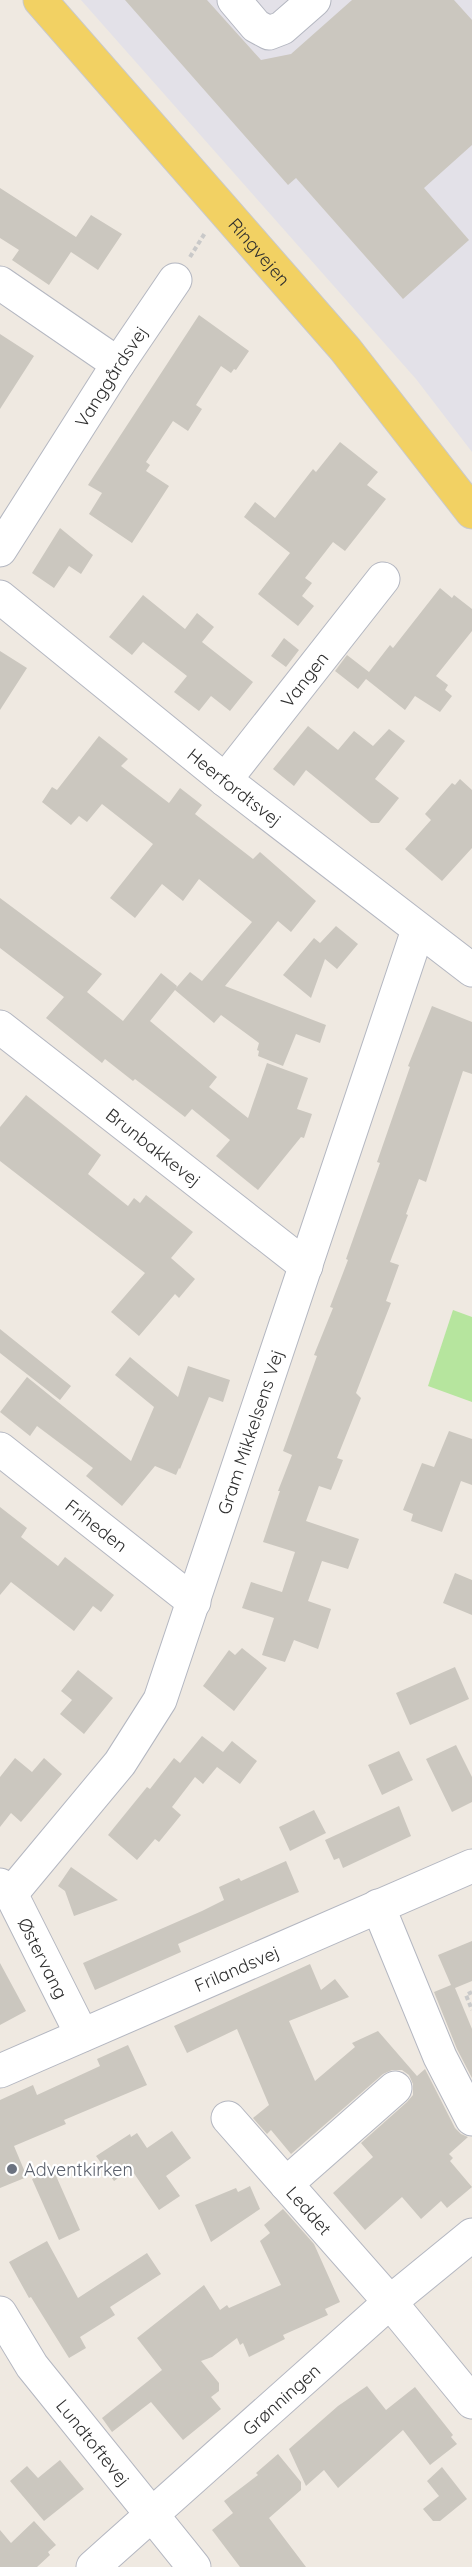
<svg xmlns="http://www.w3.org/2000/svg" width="472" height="2567" viewBox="0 0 472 2567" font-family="Quicksand,sans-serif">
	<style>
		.industrial { fill: #e3e1e8 }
		.green { fill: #b6e59e }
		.building { fill: #cbc7bf }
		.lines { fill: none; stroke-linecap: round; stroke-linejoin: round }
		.minor-casing { stroke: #b4b7c1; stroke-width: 35 }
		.major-casing { stroke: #c9c9c9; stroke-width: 35 }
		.path { stroke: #c9c9c9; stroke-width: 4; stroke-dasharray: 4.5 3; stroke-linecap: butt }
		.minor { stroke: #fff; stroke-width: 33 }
		.major { stroke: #f2d163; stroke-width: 33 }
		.worship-dot { fill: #6b7280; stroke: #fff; stroke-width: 2 }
		.labels { text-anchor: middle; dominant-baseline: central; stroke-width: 4.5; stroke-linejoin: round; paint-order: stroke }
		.street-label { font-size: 18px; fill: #2e2e2e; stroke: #fff }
		.worship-label { font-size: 18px; fill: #5b616d; stroke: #fff; text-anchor: start }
	</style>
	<rect width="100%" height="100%" fill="#efe9e1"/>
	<!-- industrial -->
	<path class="industrial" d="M 81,0 L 472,0 L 472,452 L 416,379 Z"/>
	<!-- green -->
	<path class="green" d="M 453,1310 L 472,1317 L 472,1402 L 428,1386 Z"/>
	<!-- building -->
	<path class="building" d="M 125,0 L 207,0 L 261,60 L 291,54 L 352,0 L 454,0 L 472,20 L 472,145 L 424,188 L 469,240 L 403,299 L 296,178 L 288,185 Z
		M 0,188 L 76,237 L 91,215 L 122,234 L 98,270 L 71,252 L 49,285 L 12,260 L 19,250 L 0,238 Z
		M 199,315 L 249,351 L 236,370 L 234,369 L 231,373 L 221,366 L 196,405 L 202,409 L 188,431 L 173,421 L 146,462 L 150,465 L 146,471 L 169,486 L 132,543 L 89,514 L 102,493 L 88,485 Z
		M 0,334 L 34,356 L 0,409 Z
		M 340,442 L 378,472 L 367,485 L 386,499 L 345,551 L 333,542 L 305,578 L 312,583 L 302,596 L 314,606 L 298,626 L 258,594 L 290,553 L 244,517 L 255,502 L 275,518 L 313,469 L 316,472 Z
		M 60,528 L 93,555 L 81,574 L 69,566 L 54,588 L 32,573 Z
		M 440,588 L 452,598 L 454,595 L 472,609 L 472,631 L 436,676 L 448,685 L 445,690 L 452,696 L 440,712 L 415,696 L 405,710 L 366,679 L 358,689 L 335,671 L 347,655 L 369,672 L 390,645 L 393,648 Z
		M 143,595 L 185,629 L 197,613 L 214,627 L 202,642 L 253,682 L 230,711 L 211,696 L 199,711 L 174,692 L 187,676 L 143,642 L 132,655 L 109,637 Z
		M 284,638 L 299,650 L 286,667 L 271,656 Z
		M 0,651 L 27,668 L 0,710 Z
		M 308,726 L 338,750 L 354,731 L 373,746 L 389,729 L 405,741 L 375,779 L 399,798 L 379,823 L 371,823 L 306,770 L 294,786 L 273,769 Z
		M 99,736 L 128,759 L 121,766 L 169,803 L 180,788 L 202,805 L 195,814 L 253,859 L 260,852 L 316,901 L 291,932 L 278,921 L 225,986 L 326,1025 L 320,1043 L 296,1034 L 283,1066 L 258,1056 L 259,1051 L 257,1050 L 259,1043 L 221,1015 L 214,1023 L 175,990 L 150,1021 L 217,1077 L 209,1087 L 248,1118 L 267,1063 L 308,1078 L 297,1109 L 312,1114 L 304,1138 L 301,1137 L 258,1190 L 216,1156 L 230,1140 L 192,1109 L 185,1117 L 135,1079 L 133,1081 L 105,1059 L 102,1063 L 46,1018 L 64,997 L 0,948 L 0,898 L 102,974 L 87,992 L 123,1021 L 161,973 L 177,986 L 176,988 L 190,972 L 202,981 L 252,922 L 199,879 L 183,901 L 162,884 L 135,918 L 110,898 L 153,844 L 102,804 L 87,822 L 79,816 L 71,825 L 42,802 L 52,787 L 57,790 Z
		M 460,779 L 472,790 L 472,848 L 442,881 L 405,849 L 431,820 L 425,814 L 452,783 L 455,785 Z
		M 336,926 L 358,944 L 337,969 L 325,959 L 311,998 L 283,975 L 314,938 L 320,943 Z
		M 432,1006 L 472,1022 L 472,1074 L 463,1071 L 426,1182 L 419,1179 L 406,1214 L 408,1215 L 390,1262 L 399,1265 L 386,1301 L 391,1303 L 356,1393 L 361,1398 L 337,1458 L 343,1460 L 331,1490 L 319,1486 L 306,1521 L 359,1539 L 348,1569 L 322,1561 L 308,1601 L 331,1609 L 318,1649 L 294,1640 L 285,1662 L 262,1655 L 274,1618 L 242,1608 L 251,1582 L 282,1592 L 295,1552 L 263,1542 L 280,1491 L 278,1491 L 292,1455 L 283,1451 L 317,1356 L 314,1355 L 333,1308 L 330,1307 L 348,1260 L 346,1259 L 380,1163 L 377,1162 L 410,1067 L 408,1066 Z
		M 26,1095 L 101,1155 L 88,1174 L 128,1206 L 134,1198 L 140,1203 L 146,1195 L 193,1232 L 171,1258 L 195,1279 L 179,1298 L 175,1294 L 139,1336 L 111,1312 L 145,1273 L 0,1161 L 0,1127 Z
		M 0,1329 L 71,1386 L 60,1400 L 0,1353 Z
		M 130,1357 L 178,1397 L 188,1366 L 230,1380 L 223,1402 L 209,1397 L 180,1469 L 179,1468 L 176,1475 L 155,1466 L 122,1506 L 86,1476 L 93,1468 L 37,1426 L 30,1436 L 0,1412 L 27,1377 L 131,1461 L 154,1407 L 115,1375 Z
		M 449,1431 L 472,1439 L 472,1485 L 461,1481 L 442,1532 L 411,1521 L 413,1514 L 403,1510 L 422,1463 L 434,1467 Z
		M 0,1507 L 27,1528 L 21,1537 L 58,1566 L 65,1557 L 114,1595 L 101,1612 L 93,1606 L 74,1631 L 11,1582 L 0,1595 Z
		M 455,1573 L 472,1580 L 472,1615 L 443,1603 Z
		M 242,1648 L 267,1668 L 234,1711 L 203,1686 L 229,1650 L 235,1655 Z
		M 455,1667 L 469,1699 L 410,1725 L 396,1693 Z
		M 78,1670 L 113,1698 L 84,1734 L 60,1714 L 72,1700 L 61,1691 Z
		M 202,1736 L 223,1752 L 232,1741 L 257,1761 L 240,1784 L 217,1767 L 203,1784 L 195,1777 L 172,1807 L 181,1815 L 159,1842 L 155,1839 L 137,1860 L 108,1835 L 147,1787 L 150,1789 L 174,1758 L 180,1763 Z
		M 456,1745 L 472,1777 L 472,1802 L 452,1812 L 426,1759 Z
		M 399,1751 L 413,1780 L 382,1795 L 368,1765 Z
		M 15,1758 L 32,1772 L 44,1758 L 62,1774 L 21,1822 L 11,1813 L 0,1827 L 0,1777 Z
		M 399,1806 L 411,1836 L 343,1868 L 339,1858 L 334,1860 L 325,1840 Z
		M 314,1810 L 326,1833 L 290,1851 L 279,1827 Z
		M 286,1861 L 299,1892 L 178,1944 L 181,1952 L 95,1990 L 83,1963 L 202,1911 L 224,1900 L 219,1887 L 239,1878 L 241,1881 Z
		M 71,1867 L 118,1900 L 74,1916 L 65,1891 L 58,1886 Z
		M 472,1941 L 472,1981 L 455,1988 L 472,2029 L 472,2078 L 457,2049 L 434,1992 L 451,1985 L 438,1955 Z
		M 0,1963 L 26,2011 L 0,2025 Z
		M 310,1964 L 321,1990 L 335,1979 L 349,1997 L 289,2021 L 315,2081 L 355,2047 L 352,2043 L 378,2031 L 417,2076 L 425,2069 L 455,2128 L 461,2134 L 468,2137 L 449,2154 L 453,2158 L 450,2161 L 472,2187 L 447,2208 L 441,2201 L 421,2219 L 402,2197 L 365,2230 L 333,2193 L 373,2157 L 361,2143 L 407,2102 L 413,2095 L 413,2084 L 409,2075 L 402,2070 L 392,2070 L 383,2074 L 291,2154 L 271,2130 L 267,2134 L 253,2118 L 269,2105 L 237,2029 L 187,2053 L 174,2026 Z
		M 128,2045 L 147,2085 L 64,2120 L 66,2124 L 14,2146 L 27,2177 L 0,2188 L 0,2100 L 33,2085 L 37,2095 L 100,2066 L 97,2059 Z
		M 172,2131 L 191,2158 L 166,2176 L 180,2196 L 159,2210 L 131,2169 L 114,2181 L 96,2156 L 130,2134 L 131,2137 L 137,2133 L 147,2148 Z
		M 53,2169 L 80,2230 L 59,2240 L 32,2179 Z
		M 250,2186 L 260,2209 L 211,2242 L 195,2205 L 236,2188 L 238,2192 Z
		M 283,2209 L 314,2244 L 340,2302 L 325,2309 L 328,2315 L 283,2335 L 285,2339 L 249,2357 L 243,2343 L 240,2345 L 237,2338 L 212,2357 L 201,2361 L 219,2383 L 219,2391 L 211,2397 L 221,2409 L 183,2440 L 151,2402 L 112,2432 L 102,2418 L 162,2370 L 137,2338 L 204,2285 L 220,2310 L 227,2305 L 229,2308 L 281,2285 L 260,2241 L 270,2233 L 264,2225 Z
		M 47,2241 L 78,2298 L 147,2253 L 161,2274 L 110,2307 L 115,2315 L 80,2337 L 86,2348 L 69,2358 L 31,2297 L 29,2298 L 9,2262 Z
		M 367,2386 L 386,2410 L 415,2387 L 453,2435 L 451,2437 L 457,2444 L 430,2465 L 403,2430 L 338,2488 L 324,2470 L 306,2486 L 289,2449 L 338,2406 Z
		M 278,2454 L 301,2482 L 301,2490 L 269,2518 L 306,2567 L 240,2567 L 212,2530 L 233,2513 L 224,2501 L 258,2475 L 256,2473 Z
		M 60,2460 L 84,2489 L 44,2521 L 10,2481 L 27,2466 L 38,2478 Z
		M 442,2467 L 467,2499 L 440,2521 L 433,2521 L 423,2509 L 439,2496 L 427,2481 Z
		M 34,2521 L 56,2545 L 48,2552 L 50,2555 L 37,2567 L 0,2567 L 0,2530 L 11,2543 Z"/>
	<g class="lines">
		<!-- minor casing -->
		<g class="minor-casing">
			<g id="minor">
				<path d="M 234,0 L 256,26 L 269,33 L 282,28 L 314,0"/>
				<path d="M 0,283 L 118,364"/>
				<path id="s1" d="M 0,550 L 118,364 L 175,280"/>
				<path id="s2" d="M 0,597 L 225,780 L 472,970"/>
				<path id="s3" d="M 225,780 L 383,579"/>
				<path id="s4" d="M 0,1027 L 306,1266"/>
				<path id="s5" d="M 0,1449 L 194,1602"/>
				<path id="s6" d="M 0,1885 L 11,1894 L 82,2035"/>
				<path id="s7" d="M 11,1894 L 120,1763 L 160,1700 L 418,930"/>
				<path d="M 378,1906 L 440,2057 L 472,2119"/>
				<path id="s8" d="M 0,2071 L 472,1866"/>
				<path id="s9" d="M 228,2118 L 390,2302 L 472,2402"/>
				<path d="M 286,2184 L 395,2088"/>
				<path id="s10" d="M 0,2313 L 32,2366 L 194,2567"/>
				<path id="s11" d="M 93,2567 L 390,2302 L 472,2235"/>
			</g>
		</g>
		<!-- major casing -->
		<g class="major-casing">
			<g id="major">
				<path id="s12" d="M 40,0 L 345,349 L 472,512"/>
			</g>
		</g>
		<!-- path -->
		<path class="path" d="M 190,257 L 205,233
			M 472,1992 L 466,1995 L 472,2010"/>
		<!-- minor -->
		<use href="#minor" class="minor"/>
		<!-- major -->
		<use href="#major" class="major"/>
	</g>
	<!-- markers -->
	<circle class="worship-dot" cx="12" cy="2169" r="6"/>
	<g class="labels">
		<!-- street labels -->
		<g class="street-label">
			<text stroke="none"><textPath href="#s12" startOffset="334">Ringvejen</textPath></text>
			<text stroke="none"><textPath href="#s1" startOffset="206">Vanggårdsvej</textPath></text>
			<text stroke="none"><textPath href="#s3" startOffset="128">Vangen</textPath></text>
			<text stroke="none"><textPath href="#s2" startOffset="302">Heerfordtsvej</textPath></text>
			<text stroke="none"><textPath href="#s4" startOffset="195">Brunbakkevej</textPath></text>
			<text stroke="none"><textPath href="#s7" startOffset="528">Gram Mikkelsens Vej</textPath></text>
			<text stroke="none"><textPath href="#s5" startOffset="123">Friheden</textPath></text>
			<text stroke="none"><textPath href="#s6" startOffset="86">Østervang</textPath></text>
			<text stroke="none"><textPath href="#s8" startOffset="258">Frilandsvej</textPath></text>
			<text stroke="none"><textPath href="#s9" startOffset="123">Leddet</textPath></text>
			<text stroke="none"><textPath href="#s11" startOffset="252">Grønningen</textPath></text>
			<text stroke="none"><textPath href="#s10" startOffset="160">Lundtoftevej</textPath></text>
		</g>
		<!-- worship labels -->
		<g class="worship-label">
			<text x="24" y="2169">Adventkirken</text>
		</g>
	</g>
</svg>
